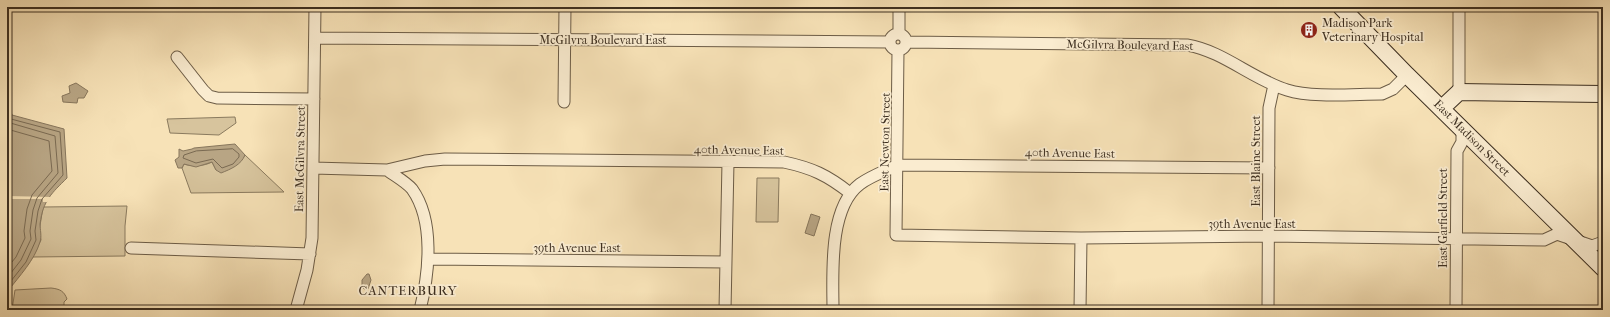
<svg xmlns="http://www.w3.org/2000/svg" width="1610" height="317" viewBox="0 0 1610 317" font-family="'IM FELL French Canon',serif">
	<style>
		.green { fill: #d7c49d; stroke: #8a7a5e }
		.water { fill: #b8a584; stroke: #87765c }
		.pier { fill: #f7e2b7 }
		.lines { fill: none; stroke-linecap: round; stroke-linejoin: round }
		.shore { stroke: #7a6a52; stroke-width: 1 }
		.street-casing { stroke: #6c5c46; stroke-width: 13 }
		.secondary-casing { stroke: #3d2f20; stroke-width: 18 }
		.street { stroke: #faecd0; stroke-width: 11 }
		.secondary { stroke: #faecd0; stroke-width: 16 }
		.labels { text-anchor: middle; dominant-baseline: central; stroke-width: 3.5; stroke-linejoin: round; paint-order: stroke }
		.poi-label { font-size: 12px; fill: #3d2f20; stroke: #faecd0; text-anchor: start }
		.street-label { font-size: 12px; fill: #3d2f20; stroke: #faecd0 }
		.neighbourhood-label { font-size: 13px; letter-spacing: 1px; fill: #3d2f20; stroke: #faecd0 }
	</style>
	<rect width="100%" height="100%" fill="#f7e2b7"/>
	<filter id="stains"><feTurbulence type="fractalNoise" baseFrequency=".005" numOctaves="4"/><feColorMatrix values="0 0 0 0 .2 0 0 0 0 .09 0 0 0 0 .02 0 0 0 .5 -.17"/></filter>
	<radialGradient id="worn" r=".72"><stop offset=".6" stop-color="#630" stop-opacity="0"/><stop offset="1" stop-color="#630" stop-opacity=".3"/></radialGradient>
	<!-- green -->
	<path class="green" d="M 235,117 L 236,123 L 219,135 L 170,133 L 167,119 Z
		M 245,155 L 284,192 L 191,193 L 182,168 L 184,164 C 192,167 205,166 212,162 L 216,170 L 243,158 Z
		M 757,178 L 779,178 L 778,222 L 756,222 Z
		M 127,206 L 125,226 L 125,256 L 32,257 L 41,240 L 39,232 L 43,207 Z
		M 51,288 C 60,289 64,291 67,299 L 64,302 L 64,310 L 12,310 L 15,290 Z"/>
	<!-- water -->
	<path class="water" d="M 7,54 L 7,98 L 12,115 L 64,129 L 67,178 C 52,193 43,200 40,224 C 40,229 42,237 40,242 C 34,261 20,275 8,291 L 7,294 Z
		M 76,83 L 88,91 L 84,98 L 78,98 L 77,103 L 63,102 L 62,96 L 70,93 L 69,86 Z
		M 235,144 L 245,155 C 241,165 231,169 221,173 L 216,170 L 212,162 L 196,167 L 184,164 L 182,168 L 178,168 L 175,160 L 179,157 L 179,149 L 183,151 L 192,149 L 194,148 Z
		M 811,214 L 820,217 L 814,236 L 805,233 Z
		M 367,274 L 369,274 L 371,280 L 368,289 L 364,289 L 362,287 L 362,280 Z"/>
	<!-- pier -->
	<path class="pier" d="M 7,196 L 52,197 L 47,202 L 43,202 L 43,199 L 7,199 Z"/>
	<g class="lines">
		<!-- shore -->
		<path class="shore" d="M 7,112 L 11,119 L 60,132 L 63,175 L 42,199 L 38,211 L 35,231 L 36,240 L 26,262 L 7,286
			M 7,122 L 55,136 L 58,173 L 37,198 L 33,210 L 30,231 L 31,239 L 21,260 L 7,278
			M 7,129 L 49,141 L 52,171 L 32,195 L 27,209 L 24,231 L 25,238 L 16,257 L 7,268
			M 233,149 L 239,154 L 239,157 L 233,164 L 222,168 L 213,159 L 196,163 L 183,158 L 184,155 L 196,151 Z"/>
		<!-- street casing -->
		<g class="street-casing">
			<path id="street" d="M 899,34 L 899,7
				M890 42a8 8 0 1 1 16 0a8 8 0 1 1-16 0Z
				M 315,38 L 890,42
				M 906,42 L 1187,45 C 1223,51 1252,79 1287,90 C 1312,98 1354,94 1382,94 L 1393,89 L 1407,75
				M 898,50 L 896,235 L 1081,238 L 1268,236 L 1544,240 L 1557,234 L 1592,246 L 1603,242
				M 177,57 L 203,90 L 209,96 L 217,98 L 314,99
				M 1459,92 L 1459,7
				M 564,102 L 565,7
				M 313,168 L 387,170 L 425,161 L 445,159 L 784,162 C 812,168 827,175 850,193
				M 387,170 C 395,176 406,182 412,189 C 435,221 429,274 420,310
				M 131,248 L 310,254
				M 428,259 L 726,262
				M 296,310 L 307,270 L 312,238 L 315,7
				M 725,310 L 728,162
				M 833,310 C 833,275 828,208 860,184 C 871,176 885,171 898,165 L 1269,168
				M 1080,310 L 1081,238
				M 1268,310 L 1269,108 L 1274,85
				M 1456,310 L 1457,151 L 1462,142 L 1462,127"/>
		</g>
		<!-- secondary casing -->
		<g class="secondary-casing">
			<path id="secondary" d="M 1341,7 L 1407,75 L 1603,268
				M 1442,108 L 1459,92 L 1603,94"/>
		</g>
		<!-- street -->
		<use href="#street" class="street"/>
		<!-- secondary -->
		<use href="#secondary" class="secondary"/>
	</g>
	<!-- icons -->
	<defs>
		<g id="building-disc" transform="scale(0.9)"><circle r="9.5" fill="#8f2418" stroke="#faecd0"/><path d="M-4-6H4V6H1V3H-1V6H-4ZM-2.5-4.3h1.7v1.8h-1.7ZM.8-4.3h1.7v1.8H.8ZM-2.5-1h1.7V.8h-1.7ZM.8-1h1.7V.8H.8Z" fill="#fff"/></g>
	</defs>
	<g fill-rule="evenodd">
		<use href="#building-disc" x="1309" y="30"/>
	</g>
	<g class="labels">
		<!-- poi labels -->
		<g class="poi-label">
			<text x="1322" y="23">Madison Park<tspan x="1322" dy="14">Veterinary Hospital</tspan></text>
		</g>
		<!-- street labels -->
		<g class="street-label">
			<text x="603" y="40">McGilvra Boulevard East</text>
			<text transform="translate(1130 45) rotate(1)">McGilvra Boulevard East</text>
			<text transform="translate(1472 138) rotate(45)">East Madison Street</text>
			<text transform="translate(885 142) rotate(-89)">East Newton Street</text>
			<text transform="translate(739 150) rotate(1)">40th Avenue East</text>
			<text transform="translate(1070 153) rotate(1)">40th Avenue East</text>
			<text transform="translate(300 159) rotate(-89)">East McGilvra Street</text>
			<text transform="translate(1256 161) rotate(-90)">East Blaine Street</text>
			<text transform="translate(1443 218) rotate(-90)">East Garfield Street</text>
			<text x="1252" y="224">39th Avenue East</text>
			<text x="577" y="248">39th Avenue East</text>
		</g>
		<!-- neighbourhood labels -->
		<g class="neighbourhood-label">
			<text x="408" y="290">CANTERBURY</text>
		</g>
	</g>
	<!-- margin -->
	<rect width="1610" height="317" fill="none" stroke="#f7e2b7" stroke-width="24"/>
	<rect x="8" y="8" width="1594" height="301" fill="none" stroke="#3d2f20" stroke-width="2"/>
	<rect x="12" y="12" width="1586" height="293" fill="none" stroke="#3d2f20"/>
	<rect width="100%" height="100%" filter="url(#stains)"/>
	<rect width="100%" height="100%" fill="url(#worn)"/>
</svg>
